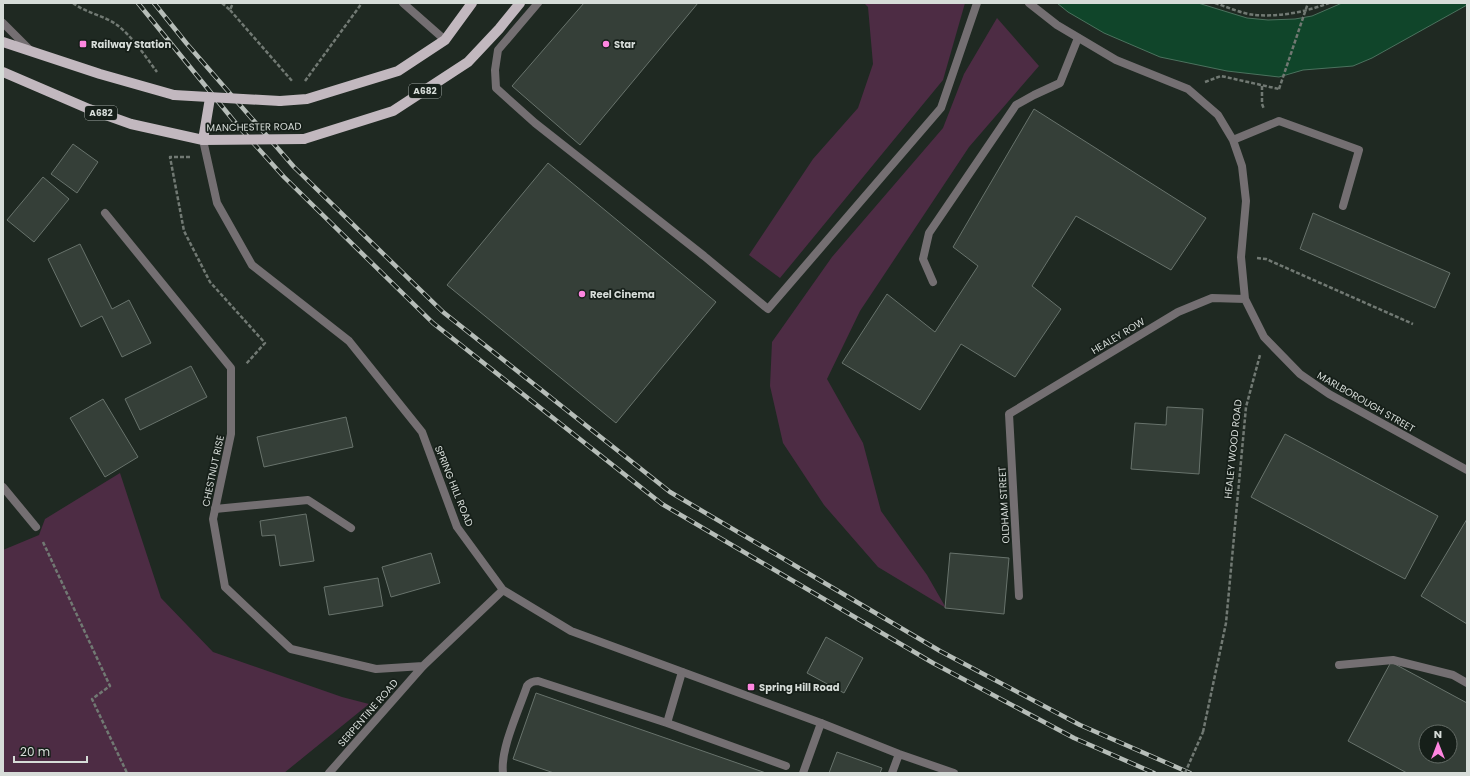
<svg xmlns="http://www.w3.org/2000/svg" width="1470" height="776" viewBox="0 0 1470 776" font-family="Poppins,sans-serif">
	<style>
		.green { fill: #4d2c44 }
		.water { fill: #10452a; stroke: #4b725e }
		.building { fill: #353f38; stroke: #68736c; fill-rule: evenodd }
		.lines { fill: none; stroke-linecap: round; stroke-linejoin: round }
		.path { stroke: #717973; stroke-width: 2.5; stroke-dasharray: 4 2; stroke-linecap: butt }
		.lane { stroke: #746f72; stroke-width: 8 }
		.street { stroke: #746f72; stroke-width: 8 }
		.primary { stroke: #c2b8bf; stroke-width: 10 }
		.rail-casing { stroke: #b6bdb8; stroke-width: 4.5 }
		.rail { stroke: #161f19; stroke-width: 3; stroke-dasharray: 9; stroke-linecap: butt }
		.path-bridge { stroke: #717973; stroke-width: 2.5; stroke-dasharray: 4 2; stroke-linecap: butt }
		.primary-bridge { stroke: #c2b8bf; stroke-width: 10 }
		.poi-dot { fill: #fe86e0; stroke: #161f19; stroke-width: 1.5 }
		.labels { text-anchor: middle; dominant-baseline: central; stroke-width: 3.5; stroke-linejoin: round; paint-order: stroke }
		.shield { fill: #161f19; stroke: #9ca39f; stroke-width: 1 }
		.shield-label { font-size: 9px; font-weight: bold; fill: #d6dcd8 }
		.poi-label { font-size: 10px; font-weight: bold; fill: #d6dcd8; stroke: #161f19; text-anchor: start }
		.street-label { font-size: 10px; fill: #d6dcd8; stroke: #161f19 }
	</style>
	<rect width="100%" height="100%" fill="#1f2922"/>
	<!-- green -->
	<path class="green" d="M 864,3 L 965,3 L 943,80 L 780,278 L 749,255 L 813,159 L 858,108 L 873,64 L 868,7 Z
		M 997,18 L 1039,66 L 969,147 L 860,311 L 827,379 L 863,443 L 881,511 L 927,575 L 946,608 L 878,567 L 824,505 L 783,443 L 770,386 L 772,342 L 832,257 L 943,128 L 964,74 Z
		M 120,473 L 161,598 L 213,652 L 342,697 L 369,704 L 284,773 L 3,773 L 3,550 L 39,535 L 45,519 Z"/>
	<!-- water -->
	<path class="water" d="M 1057,3 L 1198,3 L 1247,18 L 1268,20 L 1295,19 L 1312,16 L 1342,3 L 1467,3 L 1467,5 L 1372,58 L 1353,66 L 1303,70 L 1279,77 L 1227,71 L 1160,57 L 1104,33 L 1068,12 Z"/>
	<!-- building -->
	<path class="building" d="M 584,3 L 698,3 L 580,145 L 512,86 Z
		M 1034,109 L 1206,218 L 1171,270 L 1076,216 L 1032,286 L 1061,309 L 1015,377 L 961,344 L 920,410 L 842,363 L 887,294 L 935,332 L 978,266 L 953,247 Z
		M 73,144 L 98,162 L 77,193 L 51,174 Z
		M 548,163 L 716,302 L 616,423 L 447,285 Z
		M 43,177 L 69,199 L 34,242 L 7,220 Z
		M 1313,213 L 1450,273 L 1435,308 L 1300,249 Z
		M 80,244 L 112,309 L 129,300 L 151,343 L 122,357 L 102,316 L 81,327 L 48,259 Z
		M 191,366 L 207,397 L 140,430 L 125,399 Z
		M 103,399 L 138,457 L 105,477 L 70,418 Z
		M 1167,407 L 1203,409 L 1199,474 L 1131,469 L 1135,423 L 1166,425 Z
		M 346,417 L 353,447 L 264,467 L 257,437 Z
		M 1285,434 L 1438,516 L 1405,579 L 1251,497 Z
		M 306,514 L 314,561 L 280,566 L 275,535 L 262,536 L 260,521 Z
		M 1467,519 L 1467,624 L 1421,596 Z
		M 431,553 L 440,583 L 391,597 L 382,567 Z
		M 950,553 L 1009,558 L 1004,614 L 945,608 Z
		M 378,578 L 383,606 L 329,615 L 324,587 Z
		M 826,637 L 863,658 L 844,693 L 807,673 Z
		M 1391,662 L 1467,703 L 1467,773 L 1407,773 L 1348,741 ZM 1426,732 L 1450,732 L 1450,756 L 1426,756 Z
		M 536,693 L 766,773 L 554,773 L 513,759 Z
		M 837,752 L 882,768 L 880,773 L 829,773 Z"/>
	<g class="lines">
		<!-- path -->
		<path class="path" d="M 73,3 C 86,13 105,16 117,25 C 133,37 145,56 157,72
			M 222,3 L 230,10 L 233,3
			M 1215,3 C 1227,7 1243,14 1255,15 C 1279,17 1306,12 1329,3
			M 230,10 L 293,82
			M 305,81 L 362,3
			M 1205,82 L 1221,76 L 1279,89
			M 1262,86 L 1262,104 L 1264,109
			M 190,157 L 170,157 L 184,231 L 210,282 L 265,343 L 246,364
			M 1257,258 L 1266,259 L 1413,324
			M 43,542 L 110,686 L 92,699 L 127,773
			M 1203,732 L 1226,623 L 1246,407 L 1260,355"/>
		<!-- lane -->
		<path class="lane" d="M 538,3 L 498,50 L 495,70 L 496,88 L 535,123 L 704,256 L 768,309 L 941,108 L 977,3
			M 3,23 L 31,51
			M 933,282 L 923,259 L 929,233 L 1016,105 L 1034,95 L 1060,83 L 1078,38
			M 215,509 L 308,500 L 351,528
			M 1339,665 L 1393,660 L 1453,675 L 1467,683
			M 667,723 L 786,766
			M 503,773 C 500,749 519,710 527,686 C 530,682 533,681 538,681 L 667,723 L 682,672
			M 803,773 L 821,723"/>
		<!-- street -->
		<path class="street" d="M 403,3 L 445,40
			M 1029,3 L 1057,25 L 1116,60 L 1188,89 L 1218,115 L 1233,140 L 1242,166 L 1246,201 L 1241,257 L 1245,299 L 1264,337 L 1300,374 L 1329,394 L 1467,470
			M 203,140 L 217,203 L 252,265 L 349,341 L 422,432 L 457,527 L 503,590 L 571,631 L 821,723 L 899,754 L 954,773
			M 1233,140 L 1279,121 L 1359,150 L 1343,206
			M 105,213 L 231,368 L 231,434 L 213,519 L 225,587 L 291,649 L 376,669 L 423,666
			M 3,487 L 36,527
			M 1019,596 L 1009,414 L 1178,312 L 1212,298 L 1245,299
			M 329,773 L 423,666 L 503,590
			M 892,773 L 899,754"/>
		<!-- primary -->
		<path class="primary" d="M 3,42 L 100,74 L 174,95
			M 3,72 L 89,109 L 131,124 L 203,140 L 210,98
			M 280,101 L 307,99 L 398,71 L 445,40 L 472,3
			M 304,139 L 393,111 L 468,62 L 499,29 L 520,3"/>
		<!-- rail casing -->
		<g class="rail-casing">
			<path id="rail" d="M 138,3 L 238,126 L 284,177 L 433,323 L 662,504 L 933,663 L 1074,738 L 1154,773
				M 154,3 L 187,44 L 294,167 L 443,312 L 670,492 L 940,651 L 1080,725 L 1190,773"/>
		</g>
		<!-- rail -->
		<use href="#rail" class="rail"/>
		<!-- path-bridge -->
		<path class="path-bridge" d="M 1279,89 L 1308,3
			M 1185,773 L 1203,732"/>
		<!-- primary-bridge -->
		<path class="primary-bridge" d="M 174,95 L 280,101
			M 203,140 L 304,139"/>
	</g>
	<!-- markers -->
	<g class="poi-dot">
		<rect x="79" y="40" width="8" height="8" rx="2"/>
		<circle cx="606" cy="44" r="4"/>
		<circle cx="582" cy="294" r="4"/>
		<rect x="747" y="683" width="8" height="8" rx="2"/>
	</g>
	<g class="labels">
		<!-- shield labels -->
		<g class="shield">
			<rect x="409" y="84" width="32" height="14" rx="3"/>
			<rect x="85" y="106" width="32" height="14" rx="3"/>
		</g>
		<g class="shield-label">
			<text x="425" y="91">A682</text>
			<text x="101" y="113">A682</text>
		</g>
		<!-- poi labels -->
		<g class="poi-label">
			<text x="91" y="44">Railway Station</text>
			<text x="614" y="44">Star</text>
			<text x="590" y="294">Reel Cinema</text>
			<text x="759" y="687">Spring Hill Road</text>
		</g>
		<!-- street labels -->
		<g class="street-label">
			<text transform="translate(254 127) rotate(-1)">MANCHESTER ROAD</text>
			<text transform="translate(1118 336) rotate(-31)">HEALEY ROW</text>
			<text transform="translate(1366 402) rotate(30)">MARLBOROUGH STREET</text>
			<text transform="translate(1233 449) rotate(-84)">HEALEY WOOD ROAD</text>
			<text transform="translate(213 471) rotate(-78)">CHESTNUT RISE</text>
			<text transform="translate(454 486) rotate(68)">SPRING HILL ROAD</text>
			<text transform="translate(1004 505) rotate(-93)">OLDHAM STREET</text>
			<text transform="translate(368 713) rotate(-49)">SERPENTINE ROAD</text>
		</g>
	</g>
	<!-- border -->
	<rect width="1470" height="776" fill="none" stroke="#d6dcd8" stroke-width="8"/>
	<!-- north arrow -->
	<g transform="translate(1438 744)"><circle r="19" fill="#161f19" stroke="#636b65"/>
	<path d="M0-3L7 15L0 10L-7 15Z" fill="#fe86e0"/>
	<text y="-6" font-size="11" font-weight="bold" text-anchor="middle" fill="#d6dcd8">N</text>
	</g>
	<!-- scale -->
	<path d="M14 756v6h73v-6" fill="none" stroke="#d6dcd8" stroke-width="2"/>
	<text x="20" y="756" font-size="12" fill="#d6dcd8" stroke="#161f19" stroke-width="3" paint-order="stroke">20 m</text>
</svg>
